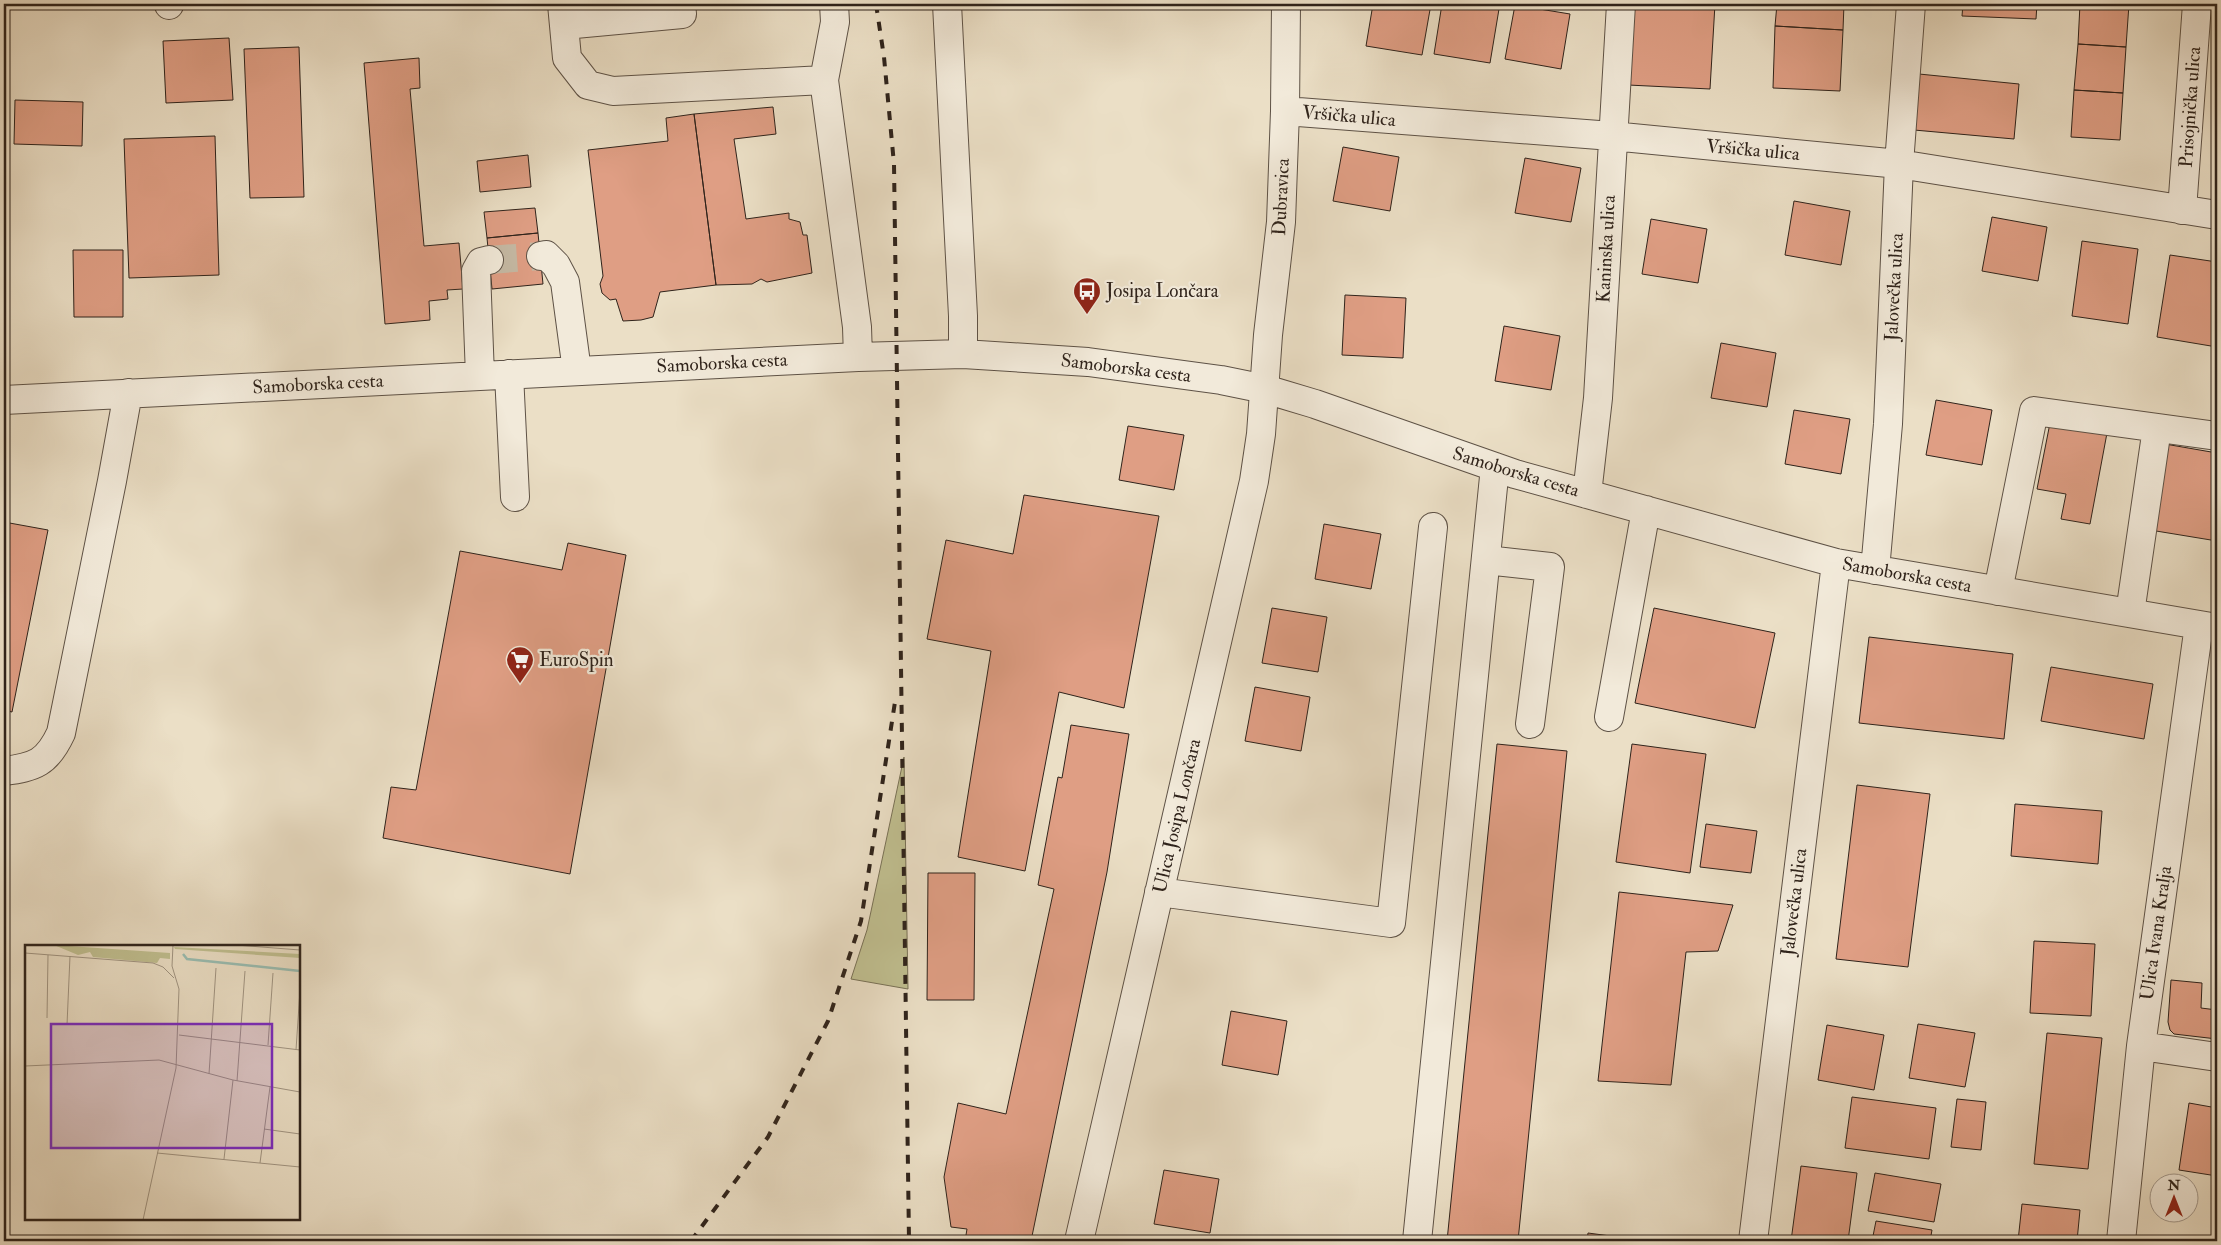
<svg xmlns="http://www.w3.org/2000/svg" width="2221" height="1245" viewBox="0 0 2221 1245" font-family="'IM FELL Double Pica',serif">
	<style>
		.green { fill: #c0bf90; stroke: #787156 }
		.building { fill: #df9e84; stroke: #2f231b }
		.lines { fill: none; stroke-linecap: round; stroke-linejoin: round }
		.minor-tunnel { stroke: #c5b9a4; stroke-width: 28; stroke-dasharray: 28 14; stroke-linecap: butt }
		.minor-casing { stroke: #5e5246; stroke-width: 30 }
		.minor { stroke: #f2eada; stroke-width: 28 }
		.rail { stroke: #2f231b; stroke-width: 4; stroke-dasharray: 9 9; stroke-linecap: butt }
		.labels { text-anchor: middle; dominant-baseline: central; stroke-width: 4.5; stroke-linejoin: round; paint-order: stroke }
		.street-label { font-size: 19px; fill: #2f231b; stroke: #f2eada }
		.poi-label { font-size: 19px; fill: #2f231b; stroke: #f2eada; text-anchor: start }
		.inset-river { fill: none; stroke: #99bdb2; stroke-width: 2.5 }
		.inset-road { fill: none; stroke: #a09482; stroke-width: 1 }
		.view { fill: #7b2cbf; fill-opacity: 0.15; stroke: #7b2cbf; stroke-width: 2.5 }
		.inset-edge { fill: none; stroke: #2f231b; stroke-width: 2.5 }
	</style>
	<rect width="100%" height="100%" fill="#ebdfc6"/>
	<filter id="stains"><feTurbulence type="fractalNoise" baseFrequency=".004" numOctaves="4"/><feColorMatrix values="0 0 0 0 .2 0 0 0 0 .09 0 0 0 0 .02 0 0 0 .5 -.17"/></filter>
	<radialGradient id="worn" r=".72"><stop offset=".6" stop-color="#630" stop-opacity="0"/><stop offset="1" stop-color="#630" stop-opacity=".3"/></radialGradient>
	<!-- green -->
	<path class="green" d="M 904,757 L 908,989 L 851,979 L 867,930 Z"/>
	<!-- building -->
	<path class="building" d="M 1373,4 L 1431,4 L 1422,55 L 1366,46 Z
		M 1442,4 L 1471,4 L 1499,9 L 1490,63 L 1434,54 Z
		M 1632,4 L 1715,4 L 1710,89 L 1628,85 Z
		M 1777,4 L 1844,4 L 1843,30 L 1775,26 Z
		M 1963,4 L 2037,4 L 2036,19 L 1962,16 Z
		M 2080,4 L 2129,4 L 2126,47 L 2078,44 Z
		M 1515,5 L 1570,14 L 1561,69 L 1505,59 Z
		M 1775,26 L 1843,30 L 1840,91 L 1773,88 Z
		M 229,38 L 233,100 L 166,103 L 163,41 Z
		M 2078,44 L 2126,47 L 2123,93 L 2074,90 Z
		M 299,47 L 304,197 L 250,198 L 244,49 Z
		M 419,58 L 420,88 L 410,89 L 424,246 L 459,243 L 463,289 L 447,290 L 448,299 L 429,301 L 430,320 L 385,324 L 364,63 Z
		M 1919,74 L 2019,84 L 2014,139 L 1914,130 Z
		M 2074,90 L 2123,93 L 2120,140 L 2071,137 Z
		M 15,100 L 83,102 L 82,146 L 14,144 Z
		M 773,107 L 776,134 L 734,139 L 746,219 L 789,213 L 789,219 L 800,222 L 803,235 L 807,235 L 812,273 L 767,282 L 761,279 L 752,284 L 716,285 L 694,114 Z
		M 694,114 L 716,285 L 660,292 L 653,317 L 641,320 L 623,321 L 616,299 L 610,300 L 602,293 L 600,284 L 603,276 L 588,150 L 668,141 L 666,118 Z
		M 215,136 L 219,275 L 129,278 L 124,139 Z
		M 1343,147 L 1399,157 L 1390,211 L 1333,201 Z
		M 528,155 L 531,187 L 480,192 L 477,161 Z
		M 1525,158 L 1581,168 L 1571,222 L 1515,213 Z
		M 1794,201 L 1850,211 L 1841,265 L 1785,255 Z
		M 535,208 L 538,233 L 487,238 L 484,212 Z
		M 1992,217 L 2047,227 L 2038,281 L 1982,271 Z
		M 1651,219 L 1707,229 L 1698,283 L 1642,274 Z
		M 538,233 L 543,284 L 492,289 L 487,238 Z
		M 2082,241 L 2138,249 L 2128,324 L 2072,316 Z
		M 73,250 L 123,250 L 123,317 L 74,317 Z
		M 2170,255 L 2217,262 L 2217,347 L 2157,337 Z
		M 1345,295 L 1406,298 L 1403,358 L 1342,355 Z
		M 1504,326 L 1560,336 L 1551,390 L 1495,381 Z
		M 1721,343 L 1776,353 L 1767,407 L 1711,398 Z
		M 1936,400 L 1992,410 L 1982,465 L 1926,455 Z
		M 1794,410 L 1850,419 L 1841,474 L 1785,464 Z
		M 2050,423 L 2107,433 L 2090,524 L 2061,519 L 2066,494 L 2037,489 Z
		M 1128,426 L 1184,435 L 1174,490 L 1119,480 Z
		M 2165,444 L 2217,453 L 2217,541 L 2150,530 Z
		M 1024,495 L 1159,516 L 1124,708 L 1059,692 L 1025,871 L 958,857 L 991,651 L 927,639 L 946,540 L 1013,554 Z
		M 4,522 L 48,530 L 12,712 L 4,710 Z
		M 1324,524 L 1381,534 L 1371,589 L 1315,579 Z
		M 568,543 L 626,555 L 570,874 L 383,838 L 391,787 L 416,790 L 460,551 L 562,570 Z
		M 1272,608 L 1327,617 L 1318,672 L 1262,663 Z
		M 1654,608 L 1775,633 L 1755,728 L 1635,703 Z
		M 1869,637 L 2013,654 L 2004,739 L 1859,723 Z
		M 2051,667 L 2153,684 L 2144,739 L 2041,721 Z
		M 1255,687 L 1310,697 L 1301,751 L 1245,741 Z
		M 1071,725 L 1129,734 L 1107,872 L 1031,1241 L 965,1241 L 967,1229 L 951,1227 L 944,1177 L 958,1103 L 1006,1114 L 1054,889 L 1038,885 L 1058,777 L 1062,778 Z
		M 1497,744 L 1567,751 L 1518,1241 L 1447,1241 Z
		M 1632,744 L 1706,754 L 1690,873 L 1616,862 Z
		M 1857,785 L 1930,794 L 1908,967 L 1836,959 Z
		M 2015,804 L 2102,811 L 2098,864 L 2011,856 Z
		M 1706,824 L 1757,831 L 1751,873 L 1700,867 Z
		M 928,873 L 975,873 L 974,1000 L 927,1000 Z
		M 1619,892 L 1733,905 L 1718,951 L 1686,952 L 1671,1085 L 1598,1081 Z
		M 2034,941 L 2095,944 L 2091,1016 L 2030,1013 Z
		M 2171,980 L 2202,983 L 2201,1008 L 2217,1010 L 2217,1039 L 2174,1034 L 2170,1030 L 2168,1022 Z
		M 1231,1011 L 1287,1021 L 1278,1075 L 1222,1065 Z
		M 1918,1024 L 1975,1033 L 1965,1087 L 1909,1078 Z
		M 1827,1025 L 1884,1035 L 1874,1090 L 1818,1080 Z
		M 2047,1033 L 2102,1038 L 2088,1169 L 2034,1164 Z
		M 1852,1097 L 1936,1108 L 1929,1159 L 1845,1148 Z
		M 1957,1099 L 1986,1102 L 1981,1150 L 1951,1147 Z
		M 2189,1103 L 2217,1108 L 2217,1176 L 2179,1170 Z
		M 1801,1166 L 1857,1173 L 1848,1241 L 1791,1241 Z
		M 1164,1170 L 1219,1179 L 1210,1233 L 1154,1224 Z
		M 1875,1173 L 1941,1184 L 1934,1222 L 1868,1211 Z
		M 2022,1204 L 2080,1210 L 2077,1241 L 2018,1241 Z
		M 1876,1221 L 1932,1230 L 1930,1241 L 1872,1241 Z
		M 1588,1233 L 1648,1241 L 1587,1241 Z
		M 1972,1237 L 2006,1240 L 2006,1241 L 1971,1241 Z"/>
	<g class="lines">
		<!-- minor-tunnel -->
		<path class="minor-tunnel" d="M 489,260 L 541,256"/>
		<!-- minor casing -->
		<g class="minor-casing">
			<path id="minor" d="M 562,4 L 567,58 L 588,85 L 613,91 L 824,80
				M 834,4 L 835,22 L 824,80 L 857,327 L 858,357
				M 947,4 L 963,316 L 963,354
				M 169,5 L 169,4
				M 564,25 L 682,14 L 681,4
				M 1285,111 L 1612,136 L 1899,164 L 2217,215
				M 2182,210 L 2197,4
				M 541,256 L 546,255 L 556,265 L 565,282 L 577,371
				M 509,374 L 515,497
				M 480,376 L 476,271 L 481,262 L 489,260
				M 4,400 L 858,357 L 963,354 L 1088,362 L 1221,380 L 1265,389 L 1315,404 L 1515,474 L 1836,563 L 2217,628
				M 1587,494 L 1598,398 L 1621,4
				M 1486,560 L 1550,567 L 1530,724
				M 1875,570 L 1888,424 L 1899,164 L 1911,4
				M 1998,591 L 2034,411 L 2217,436
				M 2130,613 L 2157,428
				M 1609,717 L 1646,510
				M 4,771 C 35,767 47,763 61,733 L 112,481 L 128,393
				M 1159,892 L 1391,923 L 1433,527
				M 2141,1046 L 2217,1057
				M 1079,1241 L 1254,481 L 1261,434 L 1268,335 L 1281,222 L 1285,111 L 1286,4
				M 1417,1241 L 1495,467
				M 1753,1241 L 1836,563
				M 2121,1241 L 2141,1046 L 2199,625"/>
		</g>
		<!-- minor -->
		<use href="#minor" class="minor"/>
		<!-- rail -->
		<path class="rail" d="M 876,4 L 884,57 L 894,164 L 909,1241
			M 691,1241 L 768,1137 L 828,1021 L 861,921 L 895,702"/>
	</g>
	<!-- icons -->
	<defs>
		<g id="bus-pin" transform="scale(1.4375)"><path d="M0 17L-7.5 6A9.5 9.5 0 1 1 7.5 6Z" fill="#8f2418" stroke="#f2eada"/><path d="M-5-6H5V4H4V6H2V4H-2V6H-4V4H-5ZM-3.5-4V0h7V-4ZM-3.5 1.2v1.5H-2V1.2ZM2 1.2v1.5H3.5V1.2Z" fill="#fff"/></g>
		<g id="supermarket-pin" transform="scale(1.4375)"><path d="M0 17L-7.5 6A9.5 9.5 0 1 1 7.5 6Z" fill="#8f2418" stroke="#f2eada"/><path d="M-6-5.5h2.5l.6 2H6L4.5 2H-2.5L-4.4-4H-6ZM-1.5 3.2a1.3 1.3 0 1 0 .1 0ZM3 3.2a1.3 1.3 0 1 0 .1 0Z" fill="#fff"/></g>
	</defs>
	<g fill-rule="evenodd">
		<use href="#bus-pin" x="1087" y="291"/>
		<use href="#supermarket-pin" x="520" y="660"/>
	</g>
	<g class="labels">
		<!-- street labels -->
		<g class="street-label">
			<text transform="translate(2190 107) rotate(-86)">Prisojnička ulica</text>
			<text transform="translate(1349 116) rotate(5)">Vršička ulica</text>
			<text transform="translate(1753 150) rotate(5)">Vršička ulica</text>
			<text transform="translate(1281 197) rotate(-87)">Dubravica</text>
			<text transform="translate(1606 249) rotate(-87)">Kaninska ulica</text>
			<text transform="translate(1894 287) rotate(-87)">Jalovečka ulica</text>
			<text transform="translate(722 363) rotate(-3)">Samoborska cesta</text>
			<text transform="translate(1126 368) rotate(7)">Samoborska cesta</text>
			<text transform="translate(318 384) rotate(-3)">Samoborska cesta</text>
			<text transform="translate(1516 472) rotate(17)">Samoborska cesta</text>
			<text transform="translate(1907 575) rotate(10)">Samoborska cesta</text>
			<text transform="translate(1177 816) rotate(-77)">Ulica Josipa Lončara</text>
			<text transform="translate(1794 902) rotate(-83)">Jalovečka ulica</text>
			<text transform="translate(2156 933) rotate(-82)">Ulica Ivana Kralja</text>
		</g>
		<!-- poi labels -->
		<g class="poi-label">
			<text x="1106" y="291">Josipa Lončara</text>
			<text x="539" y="660">EuroSpin</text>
		</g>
	</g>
	<!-- overview -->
	<g transform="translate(25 945)">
		<rect width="275" height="275" fill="#ebdfc6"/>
		<path d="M 29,0 L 145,8 L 145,14 L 135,13 L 132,18 L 68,12 L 65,7 L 53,10 ZM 149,2 L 275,9 L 275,13 L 150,4 Z" fill="#c0bf90"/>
		<path class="inset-river" d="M 158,9 L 162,14 L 275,26"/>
		<path class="inset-road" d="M 211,0 L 275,5M 0,8 L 128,18 L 138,22 L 149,33M 22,73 L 23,10M 42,80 L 45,11M 154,90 L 275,105M 243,100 L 248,28M 271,105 L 275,45M 0,121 L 134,115 L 208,135 L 275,147M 184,129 L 191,23M 212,136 L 220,26M 239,184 L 275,189M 132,208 L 275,222M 199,214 L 208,135M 235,218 L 245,142M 118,275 L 151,123 L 154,44 L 147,21 L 148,0"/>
		<path class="view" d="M 26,79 L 247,79 L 247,203 L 26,203 Z"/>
		<rect width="275" height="275" class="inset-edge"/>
	</g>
	<!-- margin -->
	<rect width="2221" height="1245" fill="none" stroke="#ebdfc6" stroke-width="20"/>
	<rect x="5" y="5" width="2211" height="1235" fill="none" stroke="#2f231b" stroke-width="2.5"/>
	<rect x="10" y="10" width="2201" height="1225" fill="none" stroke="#2f231b"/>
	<!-- north arrow -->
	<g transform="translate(2174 1198)"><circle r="24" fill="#f2eada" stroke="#a49a8e"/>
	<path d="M0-4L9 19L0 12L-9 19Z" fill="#8f2418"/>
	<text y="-8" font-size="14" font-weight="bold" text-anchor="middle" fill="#2f231b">N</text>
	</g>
	<rect width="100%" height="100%" filter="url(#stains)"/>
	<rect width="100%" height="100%" fill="url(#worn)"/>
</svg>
